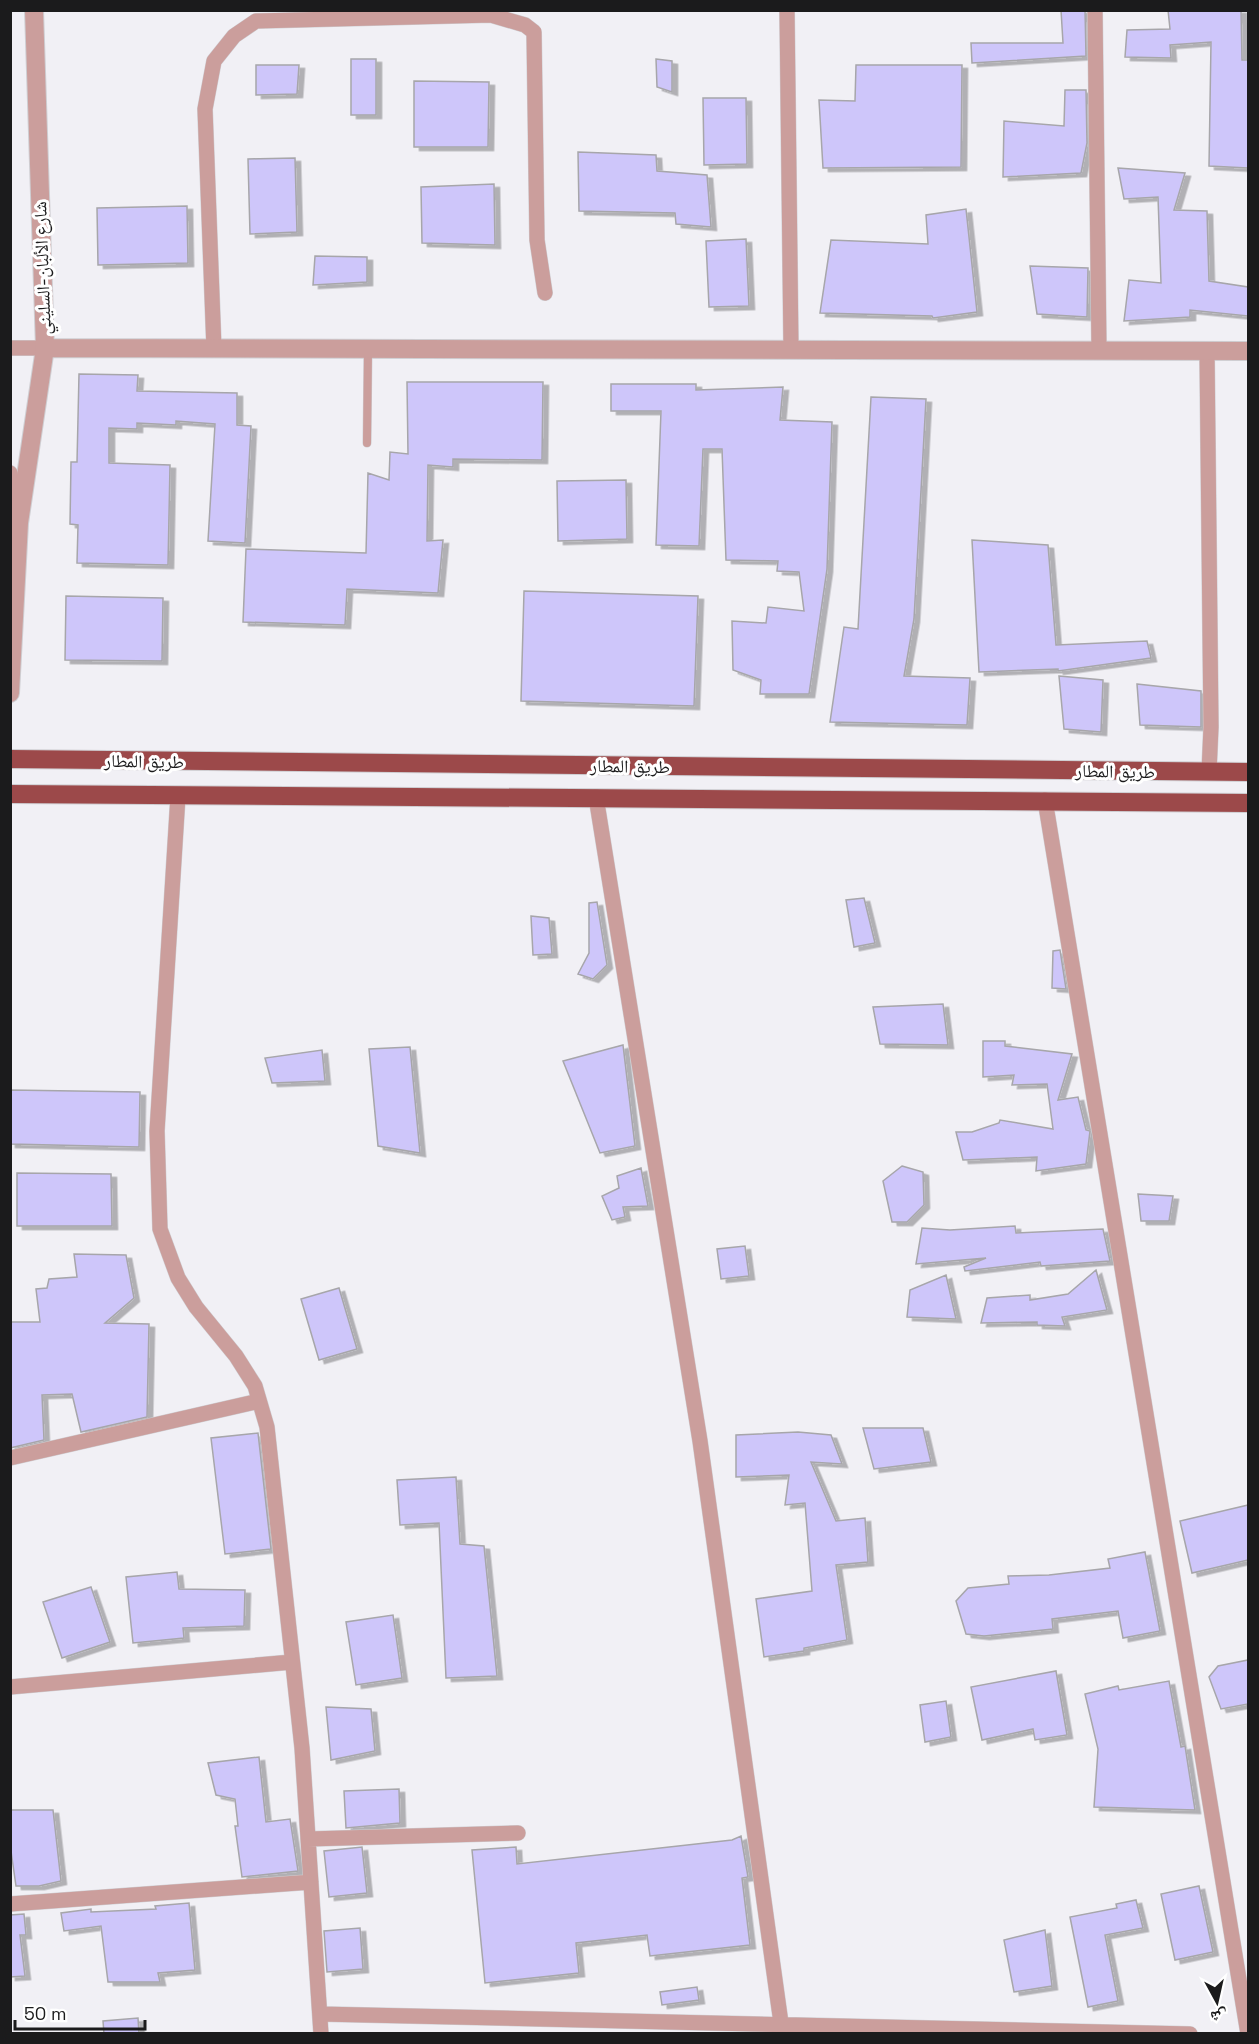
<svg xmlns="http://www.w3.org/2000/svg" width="1259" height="2044" viewBox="0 0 1259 2044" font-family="'Space Grotesk','Noto Naskh Arabic',sans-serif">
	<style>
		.building { fill: #cec6fa; stroke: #a7a6aa; stroke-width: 1.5; filter: url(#shadow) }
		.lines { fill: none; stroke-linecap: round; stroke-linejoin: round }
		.service-casing { stroke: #cfced2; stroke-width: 9 }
		.minor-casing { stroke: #cfced2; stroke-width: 16 }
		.tertiary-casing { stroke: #cfced2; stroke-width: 20 }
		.trunk-casing { stroke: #cfced2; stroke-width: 20 }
		.service { stroke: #cb9e9c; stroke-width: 8 }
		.minor { stroke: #cb9e9c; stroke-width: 15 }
		.tertiary { stroke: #cb9e9c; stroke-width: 18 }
		.trunk { stroke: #9c494a; stroke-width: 18 }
		.labels { text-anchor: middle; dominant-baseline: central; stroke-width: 6; stroke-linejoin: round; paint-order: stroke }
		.street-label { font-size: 18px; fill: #1b1b1c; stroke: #fff }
	</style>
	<defs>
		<filter id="shadow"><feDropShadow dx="5.5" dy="3.5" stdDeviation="0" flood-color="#0004"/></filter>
	</defs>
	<rect width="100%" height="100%" fill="#f1f0f5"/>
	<!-- building -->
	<path class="building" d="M 1061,10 L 1085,10 L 1086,56 L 972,63 L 971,43 L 1063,43 Z
		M 1168,10 L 1241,10 L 1242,60 L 1248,60 L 1248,168 L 1209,166 L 1211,42 L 1170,45 L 1171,58 L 1125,57 L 1127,30 L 1170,29 Z
		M 351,59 L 376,59 L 376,115 L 351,115 Z
		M 656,59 L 672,61 L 672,92 L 657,87 Z
		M 256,65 L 299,65 L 297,94 L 256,95 Z
		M 856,65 L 962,65 L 961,167 L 823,168 L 819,100 L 855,101 Z
		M 414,81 L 489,82 L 488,147 L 414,147 Z
		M 1065,90 L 1086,90 L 1087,143 L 1081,173 L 1003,177 L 1004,121 L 1064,126 Z
		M 703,98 L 746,98 L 747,164 L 704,165 Z
		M 578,152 L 656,155 L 657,171 L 707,175 L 711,227 L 676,224 L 675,213 L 579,211 Z
		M 295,158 L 297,232 L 250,234 L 248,159 Z
		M 1118,168 L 1185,173 L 1174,210 L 1207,211 L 1209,281 L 1248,287 L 1248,316 L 1190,310 L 1190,317 L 1124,321 L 1129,280 L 1161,283 L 1158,197 L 1124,199 Z
		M 494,184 L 495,245 L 422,243 L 421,187 Z
		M 187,206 L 188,263 L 98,265 L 97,208 Z
		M 966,209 L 977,312 L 933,318 L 932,316 L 820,313 L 831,240 L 928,244 L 926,215 Z
		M 746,239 L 749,306 L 709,307 L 706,241 Z
		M 315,256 L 367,257 L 367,282 L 313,285 Z
		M 1030,266 L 1088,268 L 1087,317 L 1037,314 Z
		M 79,374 L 138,375 L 137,391 L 237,393 L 237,425 L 251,426 L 245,543 L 208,541 L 215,424 L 176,421 L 176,425 L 137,423 L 137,429 L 109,428 L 109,463 L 170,465 L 168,565 L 77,563 L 78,525 L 70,524 L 71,462 L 77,462 Z
		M 407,382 L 543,382 L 542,460 L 453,459 L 453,467 L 428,465 L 427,541 L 443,540 L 438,593 L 347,589 L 345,625 L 243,622 L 246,549 L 366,553 L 368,473 L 389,480 L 390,452 L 408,454 Z
		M 611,384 L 696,384 L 696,390 L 783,387 L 780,420 L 832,422 L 827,569 L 809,694 L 760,694 L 761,680 L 733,670 L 732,621 L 766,623 L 768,607 L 804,611 L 799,572 L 777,571 L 778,561 L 726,560 L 722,449 L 703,449 L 699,546 L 656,545 L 661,411 L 611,411 Z
		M 871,397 L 926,399 L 914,619 L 904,676 L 970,678 L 967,725 L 830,722 L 844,627 L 858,629 Z
		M 626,480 L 627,539 L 558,541 L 557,481 Z
		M 972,540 L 1048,545 L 1056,645 L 1147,641 L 1151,658 L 1058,671 L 1058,669 L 979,672 Z
		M 524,591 L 698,596 L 694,706 L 521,701 Z
		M 66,596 L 163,598 L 162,661 L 65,660 Z
		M 1059,676 L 1103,680 L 1101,732 L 1064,729 Z
		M 1137,684 L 1201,691 L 1201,727 L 1140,725 Z
		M 864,898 L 875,943 L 854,947 L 846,900 Z
		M 597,902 L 607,965 L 593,979 L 578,974 L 589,953 L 589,903 Z
		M 531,916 L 549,918 L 552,954 L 533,955 Z
		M 1060,950 L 1066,989 L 1052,988 L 1053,951 Z
		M 943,1004 L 948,1045 L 880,1044 L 873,1007 Z
		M 983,1041 L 1005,1041 L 1005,1046 L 1072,1054 L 1058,1100 L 1078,1097 L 1086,1130 L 1090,1131 L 1086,1164 L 1036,1171 L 1037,1157 L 963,1160 L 956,1132 L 972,1132 L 999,1123 L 1000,1120 L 1053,1129 L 1047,1084 L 1012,1085 L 1014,1075 L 983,1077 Z
		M 623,1045 L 635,1146 L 600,1153 L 563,1061 Z
		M 410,1047 L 420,1153 L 378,1146 L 369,1049 Z
		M 322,1050 L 325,1081 L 272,1083 L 265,1058 Z
		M 10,1090 L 140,1092 L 139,1147 L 10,1144 Z
		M 902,1166 L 923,1172 L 924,1205 L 907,1222 L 892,1222 L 883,1181 Z
		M 641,1168 L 648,1206 L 623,1207 L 625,1217 L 612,1220 L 602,1196 L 619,1188 L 617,1176 Z
		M 17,1173 L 111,1174 L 112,1226 L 17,1226 Z
		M 1138,1194 L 1173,1196 L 1169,1221 L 1141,1221 Z
		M 1015,1226 L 1016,1233 L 1103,1229 L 1110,1261 L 1041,1266 L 1040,1262 L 965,1271 L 964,1267 L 986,1258 L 916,1264 L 922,1228 L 950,1230 Z
		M 745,1246 L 749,1276 L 721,1279 L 717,1249 Z
		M 74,1254 L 126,1255 L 134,1298 L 105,1323 L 149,1324 L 147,1417 L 81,1432 L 72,1394 L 42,1395 L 44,1440 L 10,1448 L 10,1322 L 40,1322 L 36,1289 L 47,1288 L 49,1279 L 77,1277 Z
		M 1096,1270 L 1107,1310 L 1062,1317 L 1065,1326 L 1037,1325 L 1037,1322 L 981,1323 L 987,1298 L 1030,1295 L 1030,1300 L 1068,1294 Z
		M 946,1275 L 956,1319 L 907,1317 L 910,1290 Z
		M 339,1288 L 357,1349 L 319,1360 L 301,1299 Z
		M 863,1428 L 923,1428 L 931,1462 L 874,1469 Z
		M 798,1432 L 831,1435 L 842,1464 L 811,1462 L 836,1521 L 865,1518 L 868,1562 L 836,1565 L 847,1640 L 804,1648 L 804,1651 L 764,1657 L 756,1599 L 812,1591 L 805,1503 L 785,1505 L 789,1475 L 736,1477 L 736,1435 Z
		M 258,1433 L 271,1549 L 225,1554 L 211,1438 Z
		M 456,1477 L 460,1544 L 484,1546 L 497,1676 L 446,1678 L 439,1523 L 400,1525 L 397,1480 Z
		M 1248,1505 L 1248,1560 L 1192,1573 L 1180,1521 Z
		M 1145,1552 L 1160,1631 L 1123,1638 L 1118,1611 L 1052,1619 L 1053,1629 L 984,1636 L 966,1634 L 956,1601 L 968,1588 L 1009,1584 L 1008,1576 L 1049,1575 L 1110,1568 L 1108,1559 Z
		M 177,1572 L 179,1589 L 245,1590 L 244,1626 L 183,1628 L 184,1638 L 133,1643 L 126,1577 Z
		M 91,1587 L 110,1642 L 62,1658 L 43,1602 Z
		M 393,1615 L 402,1678 L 356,1685 L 346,1622 Z
		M 1248,1660 L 1248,1704 L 1221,1709 L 1209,1677 L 1218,1666 Z
		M 1056,1671 L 1067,1735 L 1035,1740 L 1033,1729 L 982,1740 L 971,1687 Z
		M 1169,1681 L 1181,1747 L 1185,1746 L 1195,1810 L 1094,1807 L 1098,1749 L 1085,1694 L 1118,1686 L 1119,1690 Z
		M 946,1701 L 951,1737 L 925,1742 L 920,1705 Z
		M 326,1707 L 371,1709 L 375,1751 L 331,1760 Z
		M 259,1757 L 266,1822 L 290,1819 L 298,1871 L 242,1877 L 235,1826 L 238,1826 L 235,1799 L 216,1795 L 208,1763 Z
		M 399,1789 L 400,1823 L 346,1828 L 344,1791 Z
		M 10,1810 L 53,1810 L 61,1881 L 39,1886 L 16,1886 L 10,1844 Z
		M 741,1836 L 748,1877 L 742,1878 L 750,1945 L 650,1956 L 647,1935 L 576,1943 L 579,1973 L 485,1983 L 472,1850 L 516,1847 L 517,1864 L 732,1840 Z
		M 362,1847 L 367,1893 L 329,1897 L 324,1851 Z
		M 1199,1886 L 1213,1952 L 1175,1960 L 1161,1894 Z
		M 1136,1900 L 1143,1928 L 1105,1935 L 1118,2001 L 1088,2007 L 1070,1917 L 1117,1908 L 1116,1904 Z
		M 189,1903 L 195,1970 L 158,1973 L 160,1982 L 108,1982 L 101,1926 L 64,1931 L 61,1913 L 91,1909 L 91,1912 L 156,1909 L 155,1906 Z
		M 24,1914 L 26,1935 L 20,1935 L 25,1976 L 10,1977 L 10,1915 Z
		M 360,1928 L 363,1969 L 327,1972 L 324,1931 Z
		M 1045,1930 L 1052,1986 L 1014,1992 L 1004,1940 Z
		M 697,1987 L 699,2000 L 662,2005 L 660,1992 Z
		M 138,2018 L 139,2034 L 104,2034 L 103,2021 Z"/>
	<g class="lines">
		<!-- service casing -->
		<g class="service-casing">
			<path id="service" d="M 367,443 L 368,349"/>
		</g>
		<!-- minor casing -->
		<g class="minor-casing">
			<path id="minor" d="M 787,10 L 791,349
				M 1095,10 L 1099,350
				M 10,348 L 45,348
				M 214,349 L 205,109 L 214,61 L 234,36 L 256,21 L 491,15 L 525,25 L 534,32 L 537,240 L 545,293
				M 1207,351 L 1211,727 L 1209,772
				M 10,473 L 18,514
				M 178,796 L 157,1131 L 160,1229 L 178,1278 L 196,1307 L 236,1356 L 255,1386 L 267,1427 L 302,1748 L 321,2034
				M 596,797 L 700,1441 L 781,2023
				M 1045,800 L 1248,2034
				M 10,1458 L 259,1401
				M 10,1687 L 292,1662
				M 308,1839 L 518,1833
				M 10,1904 L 311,1882
				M 320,2014 L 1190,2034"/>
		</g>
		<!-- tertiary casing -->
		<g class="tertiary-casing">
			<path id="tertiary" d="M 45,348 L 1248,351
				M 10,693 L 19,523 L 45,348 L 34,10"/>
		</g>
		<!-- trunk casing -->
		<g class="trunk-casing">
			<path id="trunk" d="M 10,759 L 1248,772
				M 10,794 L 1248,803"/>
		</g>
		<!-- service -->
		<use href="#service" class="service"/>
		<!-- minor -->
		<use href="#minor" class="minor"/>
		<!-- tertiary -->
		<use href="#tertiary" class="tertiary"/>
		<!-- trunk -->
		<use href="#trunk" class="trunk"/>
	</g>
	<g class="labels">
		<!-- street labels -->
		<g class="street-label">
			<text transform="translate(42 268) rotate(-92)">شارع الألبان-السليني</text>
			<text transform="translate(144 761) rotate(1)">طريق المطار</text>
			<text transform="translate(630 766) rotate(1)">طريق المطار</text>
			<text transform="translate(1115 771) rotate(1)">طريق المطار</text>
		</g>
	</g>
	<!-- border -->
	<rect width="1259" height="2044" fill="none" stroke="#1b1b1c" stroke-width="24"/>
	<!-- north arrow -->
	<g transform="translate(1217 2002) rotate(172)" stroke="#ffffff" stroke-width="4.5" paint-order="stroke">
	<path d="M0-4.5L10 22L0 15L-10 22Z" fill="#1b1b1c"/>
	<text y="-9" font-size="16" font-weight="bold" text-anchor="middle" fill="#1b1b1c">ش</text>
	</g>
	<!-- scale -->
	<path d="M15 2020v9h130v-9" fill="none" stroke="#1b1b1c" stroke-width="3"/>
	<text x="24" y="2020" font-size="18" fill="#1b1b1c" stroke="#ffffff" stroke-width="4.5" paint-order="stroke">50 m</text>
</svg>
